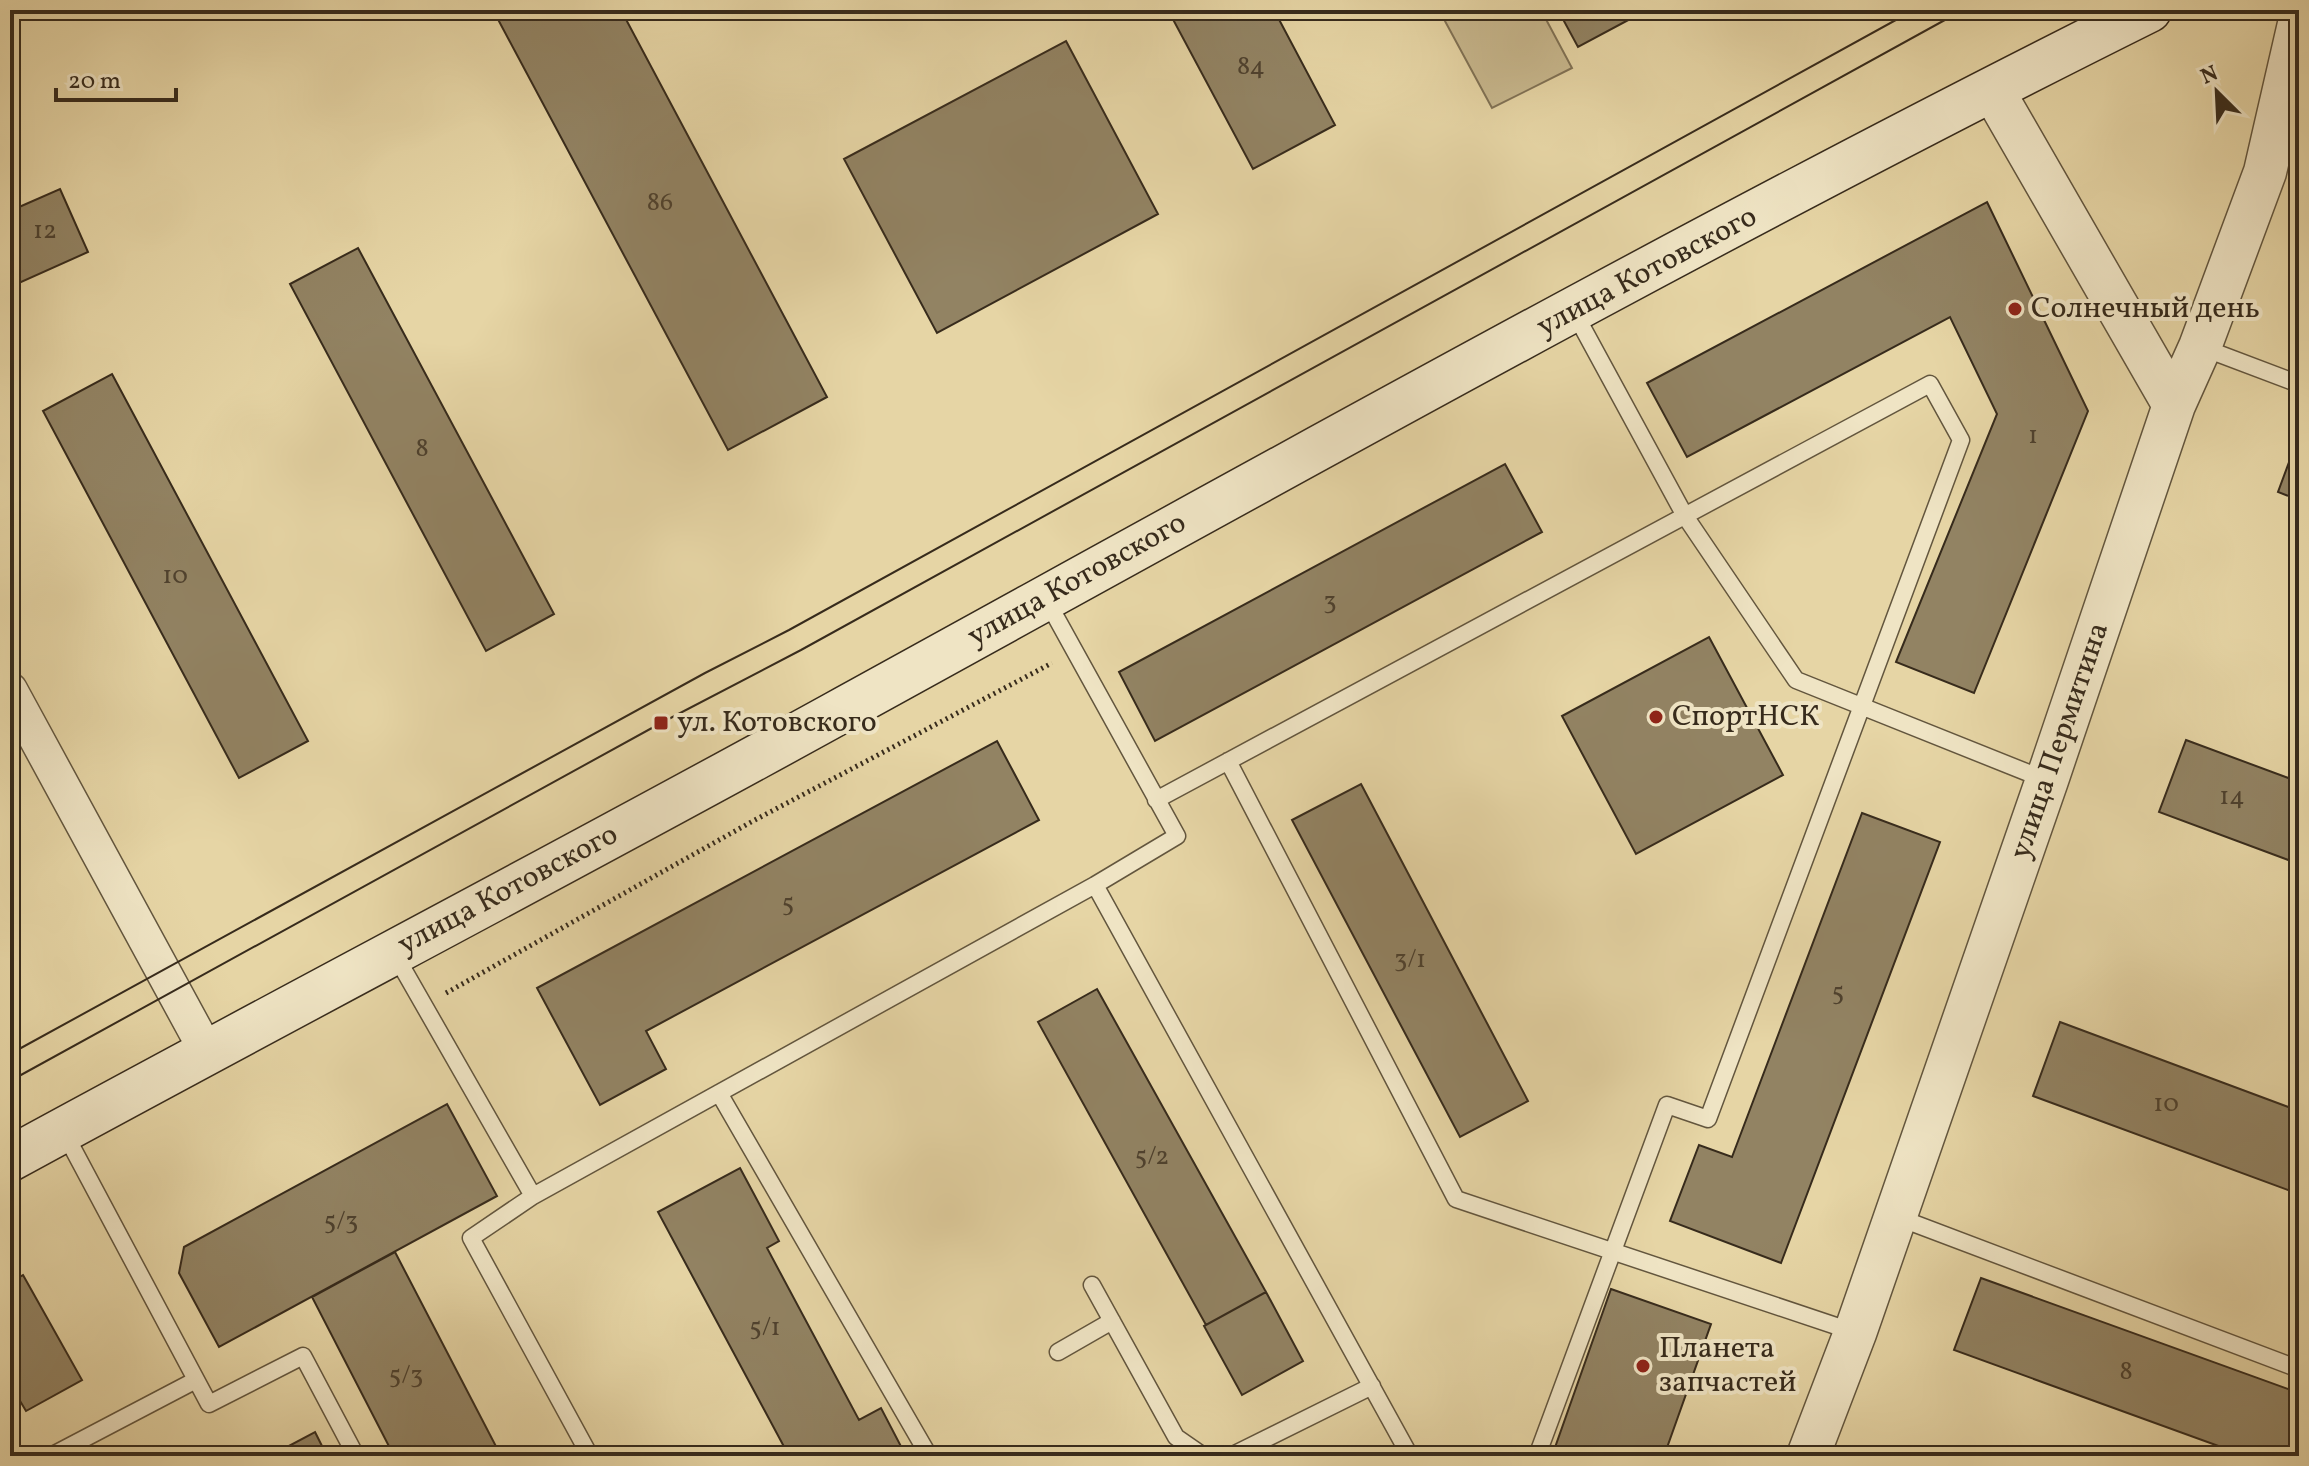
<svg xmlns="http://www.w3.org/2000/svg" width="2309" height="1466" viewBox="0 0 2309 1466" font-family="Vollkorn,serif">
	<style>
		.green { fill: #c8b88e; stroke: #807255; stroke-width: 2 }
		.building { fill: #928363; stroke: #372b1c; stroke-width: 2 }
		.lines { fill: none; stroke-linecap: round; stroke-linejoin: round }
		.service-casing { stroke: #63563e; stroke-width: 19 }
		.minor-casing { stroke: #63563e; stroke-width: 37 }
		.tertiary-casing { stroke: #63563e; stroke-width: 45 }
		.secondary-casing { stroke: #372b1c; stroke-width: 47 }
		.path { stroke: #372b1c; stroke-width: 5; stroke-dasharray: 2 4; stroke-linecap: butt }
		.service { stroke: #efe4c4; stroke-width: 16 }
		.minor { stroke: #efe4c4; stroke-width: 34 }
		.tertiary { stroke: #efe4c4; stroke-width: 42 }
		.secondary { stroke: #efe4c4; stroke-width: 44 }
		.tram { stroke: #372b1c; stroke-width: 2 }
		.poi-dot { fill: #8f2418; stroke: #efe4c4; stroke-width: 3 }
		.labels { text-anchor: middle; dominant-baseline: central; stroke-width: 8; stroke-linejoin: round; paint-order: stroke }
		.number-label { font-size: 26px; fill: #4e412e }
		.street-label { font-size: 30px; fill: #372b1c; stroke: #efe4c4 }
		.poi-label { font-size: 30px; fill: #372b1c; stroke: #efe4c4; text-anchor: start }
	</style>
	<rect width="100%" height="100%" fill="#e6d5a5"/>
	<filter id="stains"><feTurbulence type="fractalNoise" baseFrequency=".0025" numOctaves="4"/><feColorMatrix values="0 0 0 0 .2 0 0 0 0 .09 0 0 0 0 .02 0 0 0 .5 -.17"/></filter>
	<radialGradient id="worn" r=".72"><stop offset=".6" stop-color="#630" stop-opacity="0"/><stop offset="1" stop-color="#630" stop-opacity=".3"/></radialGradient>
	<!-- green -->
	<path class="green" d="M 1439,10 L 1541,10 L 1572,68 L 1492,108 Z"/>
	<!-- building -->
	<path class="building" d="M 493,10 L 621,10 L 827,397 L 728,450 Z
		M 1168,10 L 1274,10 L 1335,125 L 1253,169 Z
		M 1558,10 L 1647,10 L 1578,47 Z
		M 1066,41 L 1158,214 L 937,333 L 844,159 Z
		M 60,189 L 88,252 L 10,287 L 10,211 Z
		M 1987,202 L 2088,411 L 1974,693 L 1896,662 L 1997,414 L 1950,317 L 1687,457 L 1647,383 Z
		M 358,248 L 554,614 L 486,651 L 290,284 Z
		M 112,374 L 308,741 L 239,778 L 43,411 Z
		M 2299,435 L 2299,500 L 2278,492 Z
		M 1505,464 L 1542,532 L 1155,741 L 1119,672 Z
		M 1709,637 L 1783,775 L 1636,854 L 1562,716 Z
		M 2186,740 L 2299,782 L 2299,864 L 2159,812 Z
		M 997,741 L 1039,820 L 646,1031 L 666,1069 L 600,1105 L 537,988 Z
		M 1361,784 L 1528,1101 L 1460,1137 L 1292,820 Z
		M 1862,813 L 1940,842 L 1781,1263 L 1670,1221 L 1699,1145 L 1732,1157 Z
		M 1097,989 L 1266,1292 L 1206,1325 L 1038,1022 Z
		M 2060,1022 L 2299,1111 L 2299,1194 L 2033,1096 Z
		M 447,1104 L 497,1196 L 219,1347 L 179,1273 L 184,1247 Z
		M 740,1168 L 779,1241 L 767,1248 L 859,1420 L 881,1408 L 906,1456 L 789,1456 L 658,1212 Z
		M 395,1252 L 501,1456 L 394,1456 L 312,1297 Z
		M 23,1275 L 82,1380 L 26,1411 L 10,1384 L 10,1282 Z
		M 1981,1278 L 2299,1393 L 2299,1456 L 2246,1456 L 1954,1350 Z
		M 1611,1289 L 1711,1324 L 1664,1456 L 1552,1456 Z
		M 1266,1292 L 1303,1361 L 1242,1395 L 1204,1326 Z
		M 315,1432 L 327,1456 L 270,1456 Z"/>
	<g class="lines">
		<!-- service casing -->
		<g class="service-casing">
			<path id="service" d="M 1573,310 L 1685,516 L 1796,680 L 2046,780
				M 2201,347 L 2299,384
				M 1228,761 L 1456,1199 L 1854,1332
				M 1156,800 L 1930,384 L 1961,440 L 1708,1119 L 1667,1105 L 1537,1456
				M 1095,885 L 1410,1456
				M 394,953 L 533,1196 L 471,1238 L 590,1456
				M 719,1093 L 929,1456
				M 64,1132 L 209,1404 L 303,1356 L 356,1456
				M 533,1196 L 1095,885 L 1177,836 L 1047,601
				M 1897,1217 L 2299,1369
				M 1092,1285 L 1176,1437 L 1202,1455 L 1233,1455 L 1372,1386
				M 1058,1352 L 1112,1321
				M 51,1456 L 196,1380"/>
		</g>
		<!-- minor casing -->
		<g class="minor-casing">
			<path id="minor" d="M 10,690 L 207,1052"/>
		</g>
		<!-- tertiary casing -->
		<g class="tertiary-casing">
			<path id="tertiary" d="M 1992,89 L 2174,405
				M 1808,1456 L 1855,1333 L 2047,780 L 2174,405 L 2200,347 L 2265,172 L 2299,24"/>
		</g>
		<!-- secondary casing -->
		<g class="secondary-casing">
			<path id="secondary" d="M 10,1159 C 285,1009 563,864 837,713 C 1272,474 1705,231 2149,10"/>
		</g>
		<!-- path -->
		<path class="path" d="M 446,993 L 753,821 L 1052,663"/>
		<!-- service -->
		<use href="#service" class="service"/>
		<!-- minor -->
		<use href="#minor" class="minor"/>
		<!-- tertiary -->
		<use href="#tertiary" class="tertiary"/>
		<!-- secondary -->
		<use href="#secondary" class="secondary"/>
		<!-- tram -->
		<path class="tram" d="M 10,1054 L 705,673 L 789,630 L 1914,10
			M 10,1081 L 661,723 L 801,650 L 1963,10"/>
	</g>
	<!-- markers -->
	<g class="poi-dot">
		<circle cx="2015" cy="309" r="8"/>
		<circle cx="1656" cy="717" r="8"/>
		<rect x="653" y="715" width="16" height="16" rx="4"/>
		<circle cx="1643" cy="1366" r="8"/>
	</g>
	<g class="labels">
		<!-- number labels -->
		<g class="number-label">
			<text x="1251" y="67">84</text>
			<text x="660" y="203">86</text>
			<text x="45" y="231">12</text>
			<text x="2033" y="436">1</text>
			<text x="422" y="449">8</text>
			<text x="175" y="576">10</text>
			<text x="1330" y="602">3</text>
			<text x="2232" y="797">14</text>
			<text x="788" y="904">5</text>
			<text x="1410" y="960">3/1</text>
			<text x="1838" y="993">5</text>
			<text x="2166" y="1104">10</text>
			<text x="1152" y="1157">5/2</text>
			<text x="341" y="1222">5/3</text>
			<text x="765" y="1328">5/1</text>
			<text x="2126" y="1372">8</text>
			<text x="406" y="1376">5/3</text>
		</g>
		<!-- street labels -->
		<g class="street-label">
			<text transform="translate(1647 272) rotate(-28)">улица Котовского</text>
			<text transform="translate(1077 580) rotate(-29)">улица Котовского</text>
			<text transform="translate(2060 741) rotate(-71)">улица Пермитина</text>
			<text transform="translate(508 890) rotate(-28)">улица Котовского</text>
		</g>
		<!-- poi labels -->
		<g class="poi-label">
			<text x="2031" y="309">Солнечный день</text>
			<text x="1672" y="717">СпортНСК</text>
			<text x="677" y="723">ул. Котовского</text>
			<text x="1659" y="1349">Планета<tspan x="1659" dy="34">запчастей</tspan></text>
		</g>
	</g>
	<!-- margin -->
	<rect width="2309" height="1466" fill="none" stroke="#e6d5a5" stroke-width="40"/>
	<rect x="12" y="12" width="2285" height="1442" fill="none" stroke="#372b1c" stroke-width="4"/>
	<rect x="20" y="20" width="2269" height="1426" fill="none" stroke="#372b1c" stroke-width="2"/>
	<!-- north arrow -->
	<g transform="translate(2217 92) rotate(336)" stroke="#efe4c4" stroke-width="6" paint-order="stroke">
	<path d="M0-6L14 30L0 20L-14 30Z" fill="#372b1c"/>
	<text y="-12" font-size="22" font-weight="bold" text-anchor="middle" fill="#372b1c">N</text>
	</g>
	<!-- scale -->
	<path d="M56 88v12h120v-12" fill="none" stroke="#372b1c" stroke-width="4"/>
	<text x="68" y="88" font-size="24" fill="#372b1c" stroke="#efe4c4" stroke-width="6" paint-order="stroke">20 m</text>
	<rect width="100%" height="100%" filter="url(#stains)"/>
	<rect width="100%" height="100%" fill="url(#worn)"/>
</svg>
